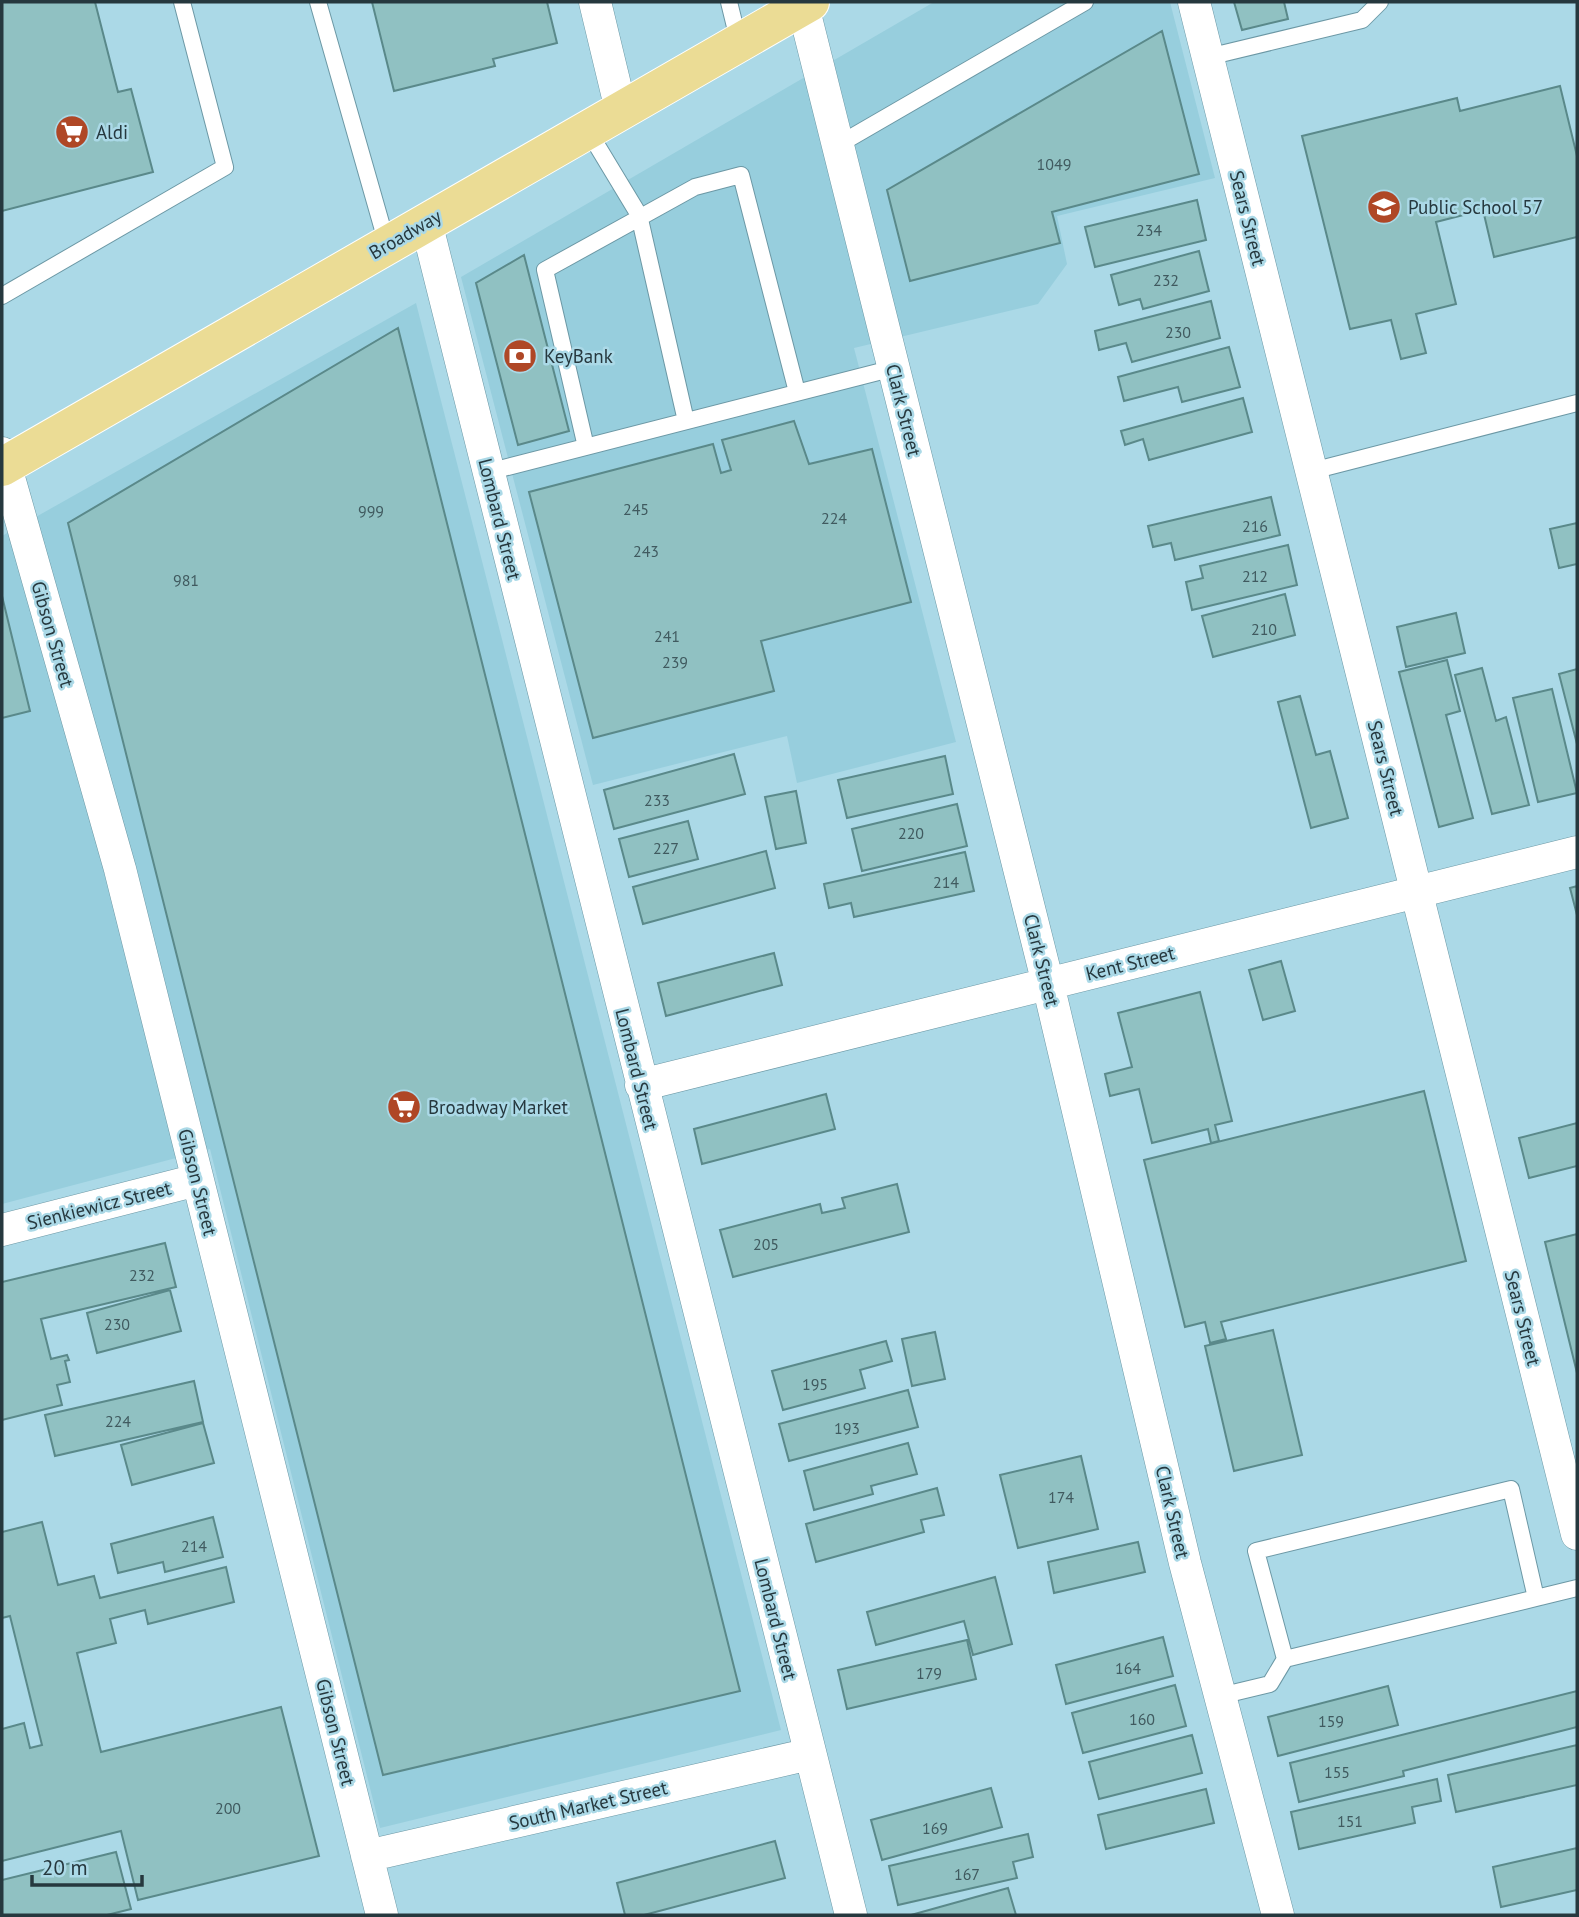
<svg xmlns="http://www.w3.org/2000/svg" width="1579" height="1917" viewBox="0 0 1579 1917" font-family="'PT Sans',sans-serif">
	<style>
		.built { fill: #97cedd }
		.building { fill: #90c1c2; stroke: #5a898a; stroke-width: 2 }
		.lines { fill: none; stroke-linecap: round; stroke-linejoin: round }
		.lane-casing { stroke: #6c98a5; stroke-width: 18 }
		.street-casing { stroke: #6c98a5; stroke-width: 33 }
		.primary-casing { stroke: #fff; stroke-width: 40 }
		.lane { stroke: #fff; stroke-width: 16 }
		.street { stroke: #fff; stroke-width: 32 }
		.primary { stroke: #ebdc95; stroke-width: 38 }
		.labels { text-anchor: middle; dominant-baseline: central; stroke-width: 5; stroke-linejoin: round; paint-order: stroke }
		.number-label { font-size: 16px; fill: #405a5f }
		.poi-label { font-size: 19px; fill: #26383e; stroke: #abd9e7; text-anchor: start }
		.street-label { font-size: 19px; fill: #26383e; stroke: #abd9e7 }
	</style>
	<rect width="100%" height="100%" fill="#abd9e7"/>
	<!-- built -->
	<path class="built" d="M 934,2 L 1170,2 L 1215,178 L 1057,216 L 1067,264 L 1038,304 L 854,348 L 956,742 L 797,783 L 787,736 L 593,785 L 461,277 Z
		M 416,303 L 781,1730 L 380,1828 L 210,1149 L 2,1204 L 2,536 Z"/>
	<!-- building -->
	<path class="building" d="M 2,2 L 95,2 L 118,92 L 131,89 L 153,172 L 2,211 Z
		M 372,2 L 547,2 L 557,43 L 493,59 L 495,66 L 394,91 Z
		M 1234,2 L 1284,2 L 1288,19 L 1242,30 Z
		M 1162,31 L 1199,174 L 1052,212 L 1060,243 L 910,281 L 887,190 Z
		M 1560,86 L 1577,156 L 1577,237 L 1494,257 L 1483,210 L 1436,222 L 1456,304 L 1416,314 L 1426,353 L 1401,359 L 1391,320 L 1350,329 L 1302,136 L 1457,98 L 1460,111 Z
		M 1197,200 L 1206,240 L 1095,267 L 1085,227 Z
		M 1199,251 L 1209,291 L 1143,309 L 1140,299 L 1119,305 L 1111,275 Z
		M 524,255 L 569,431 L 518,445 L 476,283 Z
		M 1211,301 L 1220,338 L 1132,362 L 1126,343 L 1099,350 L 1095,331 Z
		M 398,328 L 740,1691 L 383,1775 L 68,523 Z
		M 1229,347 L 1240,387 L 1182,402 L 1178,387 L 1124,401 L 1118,377 Z
		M 1243,398 L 1252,432 L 1149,460 L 1143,439 L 1125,445 L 1121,431 Z
		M 794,421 L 809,464 L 872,449 L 911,602 L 761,641 L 774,691 L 593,738 L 529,492 L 713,444 L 721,473 L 731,470 L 722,440 Z
		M 1271,497 L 1280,535 L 1175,560 L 1171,543 L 1153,547 L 1148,526 Z
		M 1577,523 L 1577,564 L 1559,568 L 1550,529 Z
		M 1288,545 L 1297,585 L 1192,610 L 1186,582 L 1203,578 L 1200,566 Z
		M 1285,594 L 1295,635 L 1213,657 L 1202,616 Z
		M 2,596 L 30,711 L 2,718 Z
		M 1456,613 L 1465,653 L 1406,667 L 1397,627 Z
		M 1447,660 L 1460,711 L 1446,715 L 1473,818 L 1439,827 L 1399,672 Z
		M 1482,668 L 1496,721 L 1506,717 L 1529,805 L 1492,814 L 1455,675 Z
		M 1577,669 L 1577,744 L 1559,674 Z
		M 1552,689 L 1577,793 L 1538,802 L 1513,698 Z
		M 1300,696 L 1316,755 L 1330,751 L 1348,818 L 1311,828 L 1278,702 Z
		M 734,754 L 745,794 L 614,829 L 604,790 Z
		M 945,756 L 953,794 L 847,818 L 838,780 Z
		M 796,791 L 806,843 L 776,849 L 765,797 Z
		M 957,804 L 967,846 L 862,871 L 852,829 Z
		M 688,821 L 698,859 L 629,877 L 619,839 Z
		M 766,851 L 775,888 L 643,924 L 633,887 Z
		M 965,852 L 974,891 L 854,917 L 851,903 L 829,908 L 824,884 Z
		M 1577,886 L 1577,915 L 1570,888 Z
		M 774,953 L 782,985 L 666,1016 L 658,983 Z
		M 1281,961 L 1295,1011 L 1263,1020 L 1249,970 Z
		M 1200,992 L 1232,1121 L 1215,1125 L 1219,1141 L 1211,1143 L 1208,1129 L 1152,1143 L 1139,1089 L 1110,1096 L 1105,1074 L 1132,1067 L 1118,1013 Z
		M 1424,1091 L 1466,1261 L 1221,1322 L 1226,1339 L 1210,1343 L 1205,1322 L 1185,1327 L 1144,1160 Z
		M 826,1094 L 835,1129 L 702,1164 L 694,1129 Z
		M 1577,1123 L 1577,1166 L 1529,1178 L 1519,1138 Z
		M 897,1184 L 909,1232 L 733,1277 L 720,1230 L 820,1204 L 822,1213 L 845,1208 L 842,1198 Z
		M 1577,1234 L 1577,1373 L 1545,1242 Z
		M 165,1243 L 176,1287 L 41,1319 L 51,1359 L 67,1355 L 69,1360 L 65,1361 L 70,1382 L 57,1385 L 62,1405 L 2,1420 L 2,1282 Z
		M 170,1290 L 181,1331 L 97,1353 L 87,1313 Z
		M 1273,1330 L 1302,1455 L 1234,1471 L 1205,1346 Z
		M 935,1332 L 945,1379 L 912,1386 L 902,1339 Z
		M 886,1341 L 892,1361 L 860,1370 L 865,1388 L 783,1410 L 772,1371 Z
		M 194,1381 L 203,1422 L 55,1456 L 45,1415 Z
		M 908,1390 L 918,1427 L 789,1461 L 779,1424 Z
		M 203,1423 L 214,1463 L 132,1485 L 121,1445 Z
		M 908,1443 L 917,1474 L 871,1486 L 873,1494 L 814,1510 L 804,1471 Z
		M 1081,1456 L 1098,1529 L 1018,1548 L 1000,1475 Z
		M 937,1488 L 944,1515 L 921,1520 L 924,1532 L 816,1562 L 806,1524 Z
		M 213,1517 L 223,1557 L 165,1572 L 163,1562 L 118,1573 L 111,1544 Z
		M 42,1522 L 58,1585 L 94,1576 L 100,1598 L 226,1567 L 234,1602 L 148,1624 L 145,1610 L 110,1619 L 116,1643 L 77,1653 L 101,1752 L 281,1707 L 319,1856 L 138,1900 L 121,1831 L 2,1861 L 2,1729 L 24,1723 L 30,1748 L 42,1745 L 10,1616 L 2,1618 L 2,1532 Z
		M 1138,1542 L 1145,1572 L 1054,1593 L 1048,1562 Z
		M 995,1577 L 1012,1644 L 973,1655 L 964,1621 L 876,1645 L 867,1612 Z
		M 1163,1637 L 1173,1676 L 1066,1704 L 1056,1665 Z
		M 967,1640 L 976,1679 L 847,1709 L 838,1670 Z
		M 1175,1685 L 1186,1726 L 1083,1753 L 1072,1713 Z
		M 1388,1686 L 1398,1725 L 1278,1756 L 1268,1717 Z
		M 1577,1691 L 1577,1727 L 1403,1771 L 1404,1776 L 1299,1802 L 1290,1763 Z
		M 1192,1735 L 1202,1773 L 1099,1799 L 1089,1762 Z
		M 1577,1745 L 1577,1785 L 1456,1812 L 1448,1775 Z
		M 1437,1779 L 1441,1801 L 1412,1807 L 1415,1823 L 1299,1849 L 1291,1812 Z
		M 991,1788 L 1002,1827 L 882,1860 L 871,1820 Z
		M 1206,1789 L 1214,1823 L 1106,1849 L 1098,1815 Z
		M 1028,1834 L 1033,1857 L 1013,1862 L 1017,1878 L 898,1905 L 889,1866 Z
		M 775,1841 L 785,1878 L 644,1915 L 625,1915 L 617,1883 Z
		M 1577,1848 L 1577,1890 L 1501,1907 L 1493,1867 Z
		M 116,1852 L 131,1909 L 107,1915 L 2,1915 L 2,1880 Z
		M 1008,1888 L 1016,1915 L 911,1915 Z"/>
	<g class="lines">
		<!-- lane casing -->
		<g class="lane-casing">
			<path id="lane" d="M 318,2 L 387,244
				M 729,2 L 739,43
				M 1208,57 L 1362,20 L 1380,2
				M 587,129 L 639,215 L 686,421
				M 838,145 L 1085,2
				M 2,296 L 225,167 L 182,2
				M 586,447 L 545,270 L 695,187 L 741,175 L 797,392
				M 1312,471 L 1577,403
				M 488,472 L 894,368
				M 1536,1598 L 1511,1489 L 1256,1551 L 1285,1659 L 1536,1598 L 1577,1588
				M 1220,1696 L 1270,1684 L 1285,1659"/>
		</g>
		<!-- street casing -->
		<g class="street-casing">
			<path id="street" d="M 595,2 L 621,110
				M 1194,2 L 1577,1534
				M 803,6 L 1048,984 L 1185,1563 L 1278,1915
				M 426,222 L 851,1915
				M 2,453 L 120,869 L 382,1915
				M 641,1085 L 1577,852
				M 2,1230 L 197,1180
				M 367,1856 L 810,1754"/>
		</g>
		<!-- primary casing -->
		<g class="primary-casing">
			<path id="primary" d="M 2,467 L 810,2"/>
		</g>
		<!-- lane -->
		<use href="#lane" class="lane"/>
		<!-- street -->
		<use href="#street" class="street"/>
		<!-- primary -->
		<use href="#primary" class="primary"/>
	</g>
	<!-- icons -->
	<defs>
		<g id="supermarket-disc" transform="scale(1.75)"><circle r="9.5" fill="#af4726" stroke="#abd9e7"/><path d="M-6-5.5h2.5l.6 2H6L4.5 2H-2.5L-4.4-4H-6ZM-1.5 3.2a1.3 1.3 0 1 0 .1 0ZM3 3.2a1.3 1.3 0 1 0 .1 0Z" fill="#fff"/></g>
		<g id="school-disc" transform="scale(1.75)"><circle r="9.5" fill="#af4726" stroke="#abd9e7"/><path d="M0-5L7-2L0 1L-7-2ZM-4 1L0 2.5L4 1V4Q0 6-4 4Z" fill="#fff"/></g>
		<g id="bank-disc" transform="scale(1.75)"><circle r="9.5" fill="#af4726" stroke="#abd9e7"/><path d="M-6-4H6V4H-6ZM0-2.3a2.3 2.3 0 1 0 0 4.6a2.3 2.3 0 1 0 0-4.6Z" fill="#fff"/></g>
	</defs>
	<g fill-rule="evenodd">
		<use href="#supermarket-disc" x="72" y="132"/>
		<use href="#school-disc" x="1384" y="207"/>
		<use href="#bank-disc" x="520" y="356"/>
		<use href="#supermarket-disc" x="404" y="1107"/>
	</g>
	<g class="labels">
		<!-- number labels -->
		<g class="number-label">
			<text x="1054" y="164">1049</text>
			<text x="1149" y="230">234</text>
			<text x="1166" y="280">232</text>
			<text x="1178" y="332">230</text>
			<text x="636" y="509">245</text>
			<text x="371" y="511">999</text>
			<text x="834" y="518">224</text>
			<text x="1255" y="526">216</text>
			<text x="646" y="551">243</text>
			<text x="1255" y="576">212</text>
			<text x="186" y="580">981</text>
			<text x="1264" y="629">210</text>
			<text x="667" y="636">241</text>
			<text x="675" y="662">239</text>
			<text x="657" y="800">233</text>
			<text x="911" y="833">220</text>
			<text x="666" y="848">227</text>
			<text x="946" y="882">214</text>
			<text x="766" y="1244">205</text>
			<text x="142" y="1275">232</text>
			<text x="117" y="1324">230</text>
			<text x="815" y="1384">195</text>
			<text x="118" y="1421">224</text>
			<text x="847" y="1428">193</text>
			<text x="1061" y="1497">174</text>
			<text x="194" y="1546">214</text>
			<text x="1128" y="1668">164</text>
			<text x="929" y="1673">179</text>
			<text x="1142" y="1719">160</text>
			<text x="1331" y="1721">159</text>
			<text x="1337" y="1772">155</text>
			<text x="228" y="1808">200</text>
			<text x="1350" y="1821">151</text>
			<text x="935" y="1828">169</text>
			<text x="967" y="1874">167</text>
		</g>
		<!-- poi labels -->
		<g class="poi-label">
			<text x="96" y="132">Aldi</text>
			<text x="1408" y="207">Public School 57</text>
			<text x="544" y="356">KeyBank</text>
			<text x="428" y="1107">Broadway Market</text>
		</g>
		<!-- street labels -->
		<g class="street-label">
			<text transform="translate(1248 218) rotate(76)">Sears Street</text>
			<text transform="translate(405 234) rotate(-30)">Broadway</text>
			<text transform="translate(904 410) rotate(76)">Clark Street</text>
			<text transform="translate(500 519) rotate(76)">Lombard Street</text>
			<text transform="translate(53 634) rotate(74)">Gibson Street</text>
			<text transform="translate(1386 768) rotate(76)">Sears Street</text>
			<text transform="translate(1042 960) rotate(76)">Clark Street</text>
			<text transform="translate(1130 963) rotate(-14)">Kent Street</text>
			<text transform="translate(637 1069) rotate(76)">Lombard Street</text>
			<text transform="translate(198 1182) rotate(76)">Gibson Street</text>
			<text transform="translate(99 1205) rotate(-14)">Sienkiewicz Street</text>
			<text transform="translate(1523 1318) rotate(76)">Sears Street</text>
			<text transform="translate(1173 1512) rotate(77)">Clark Street</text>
			<text transform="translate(776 1619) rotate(76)">Lombard Street</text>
			<text transform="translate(336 1732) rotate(76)">Gibson Street</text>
			<text transform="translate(588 1805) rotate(-13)">South Market Street</text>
		</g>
	</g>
	<!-- border -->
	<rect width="1579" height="1917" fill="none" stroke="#26383e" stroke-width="7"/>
	<!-- scale -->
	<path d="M32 1875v10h110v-10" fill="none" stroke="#26383e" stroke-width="3.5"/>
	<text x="42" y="1875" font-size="21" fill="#26383e" stroke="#abd9e7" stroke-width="5" paint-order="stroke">20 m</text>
</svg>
